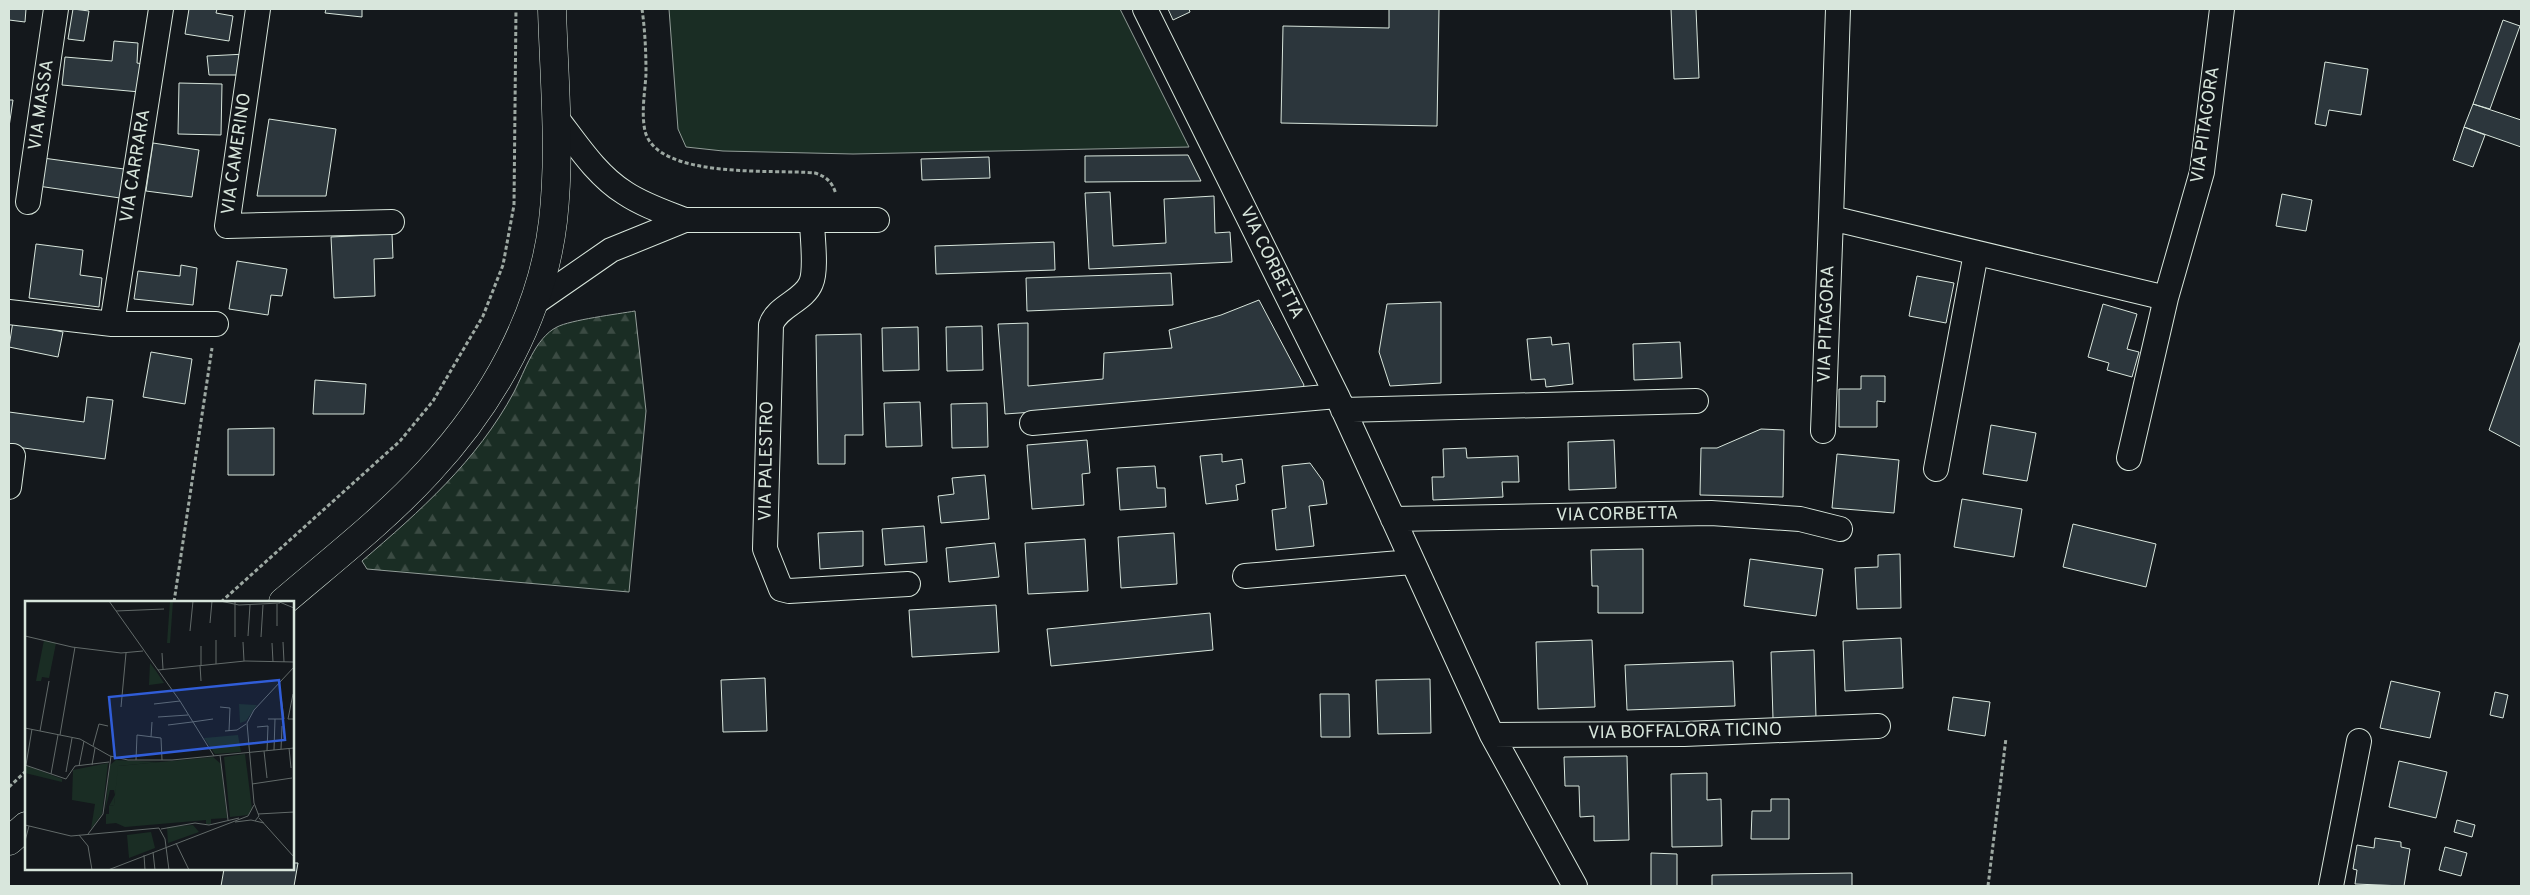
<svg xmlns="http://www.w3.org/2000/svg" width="2530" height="895" viewBox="0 0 2530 895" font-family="Overpass,sans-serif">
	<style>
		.grass { fill: #1a2d24; stroke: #939e99 }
		.forest { fill: url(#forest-firs); stroke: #939e99 }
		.building { fill: #2c363c; stroke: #d8e6dc }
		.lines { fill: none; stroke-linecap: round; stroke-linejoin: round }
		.street-casing { stroke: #d8e6dc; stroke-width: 26 }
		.secondary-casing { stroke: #d8e6dc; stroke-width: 29 }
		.path { stroke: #9da8a2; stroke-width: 3; stroke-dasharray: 4 2.5; stroke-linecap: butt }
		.street { stroke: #14181c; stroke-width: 24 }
		.secondary { stroke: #14181c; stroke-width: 28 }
		.labels { text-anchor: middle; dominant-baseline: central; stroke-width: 4; stroke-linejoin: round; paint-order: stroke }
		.street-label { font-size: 18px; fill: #d8e6dc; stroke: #14181c }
		.inset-road { fill: none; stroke: #626a69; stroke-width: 1 }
		.view { fill: #305dd8; fill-opacity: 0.15; stroke: #305dd8; stroke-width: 2.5 }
		.inset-edge { fill: none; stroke: #d8e6dc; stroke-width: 2.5 }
	</style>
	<defs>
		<pattern id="forest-firs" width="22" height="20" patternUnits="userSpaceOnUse" patternTransform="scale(1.25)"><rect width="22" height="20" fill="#1a2d24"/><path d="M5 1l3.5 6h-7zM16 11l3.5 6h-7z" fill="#3b4b43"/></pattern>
	</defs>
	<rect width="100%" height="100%" fill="#14181c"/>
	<!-- grass -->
	<path class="grass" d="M 669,9 L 1120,9 L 1189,147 L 853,154 L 723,151 L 686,147 L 678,129 Z"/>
	<!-- forest -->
	<path class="forest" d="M 635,311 L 646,411 L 629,592 L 367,569 L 362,561 C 420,511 477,461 514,392 C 525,371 535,338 557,327 C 570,320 618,314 635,311 Z"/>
	<!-- building -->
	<path class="building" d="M 9,9 L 26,9 L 25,22 L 9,20 Z
		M 73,9 L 89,11 L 84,41 L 68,39 Z
		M 189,9 L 217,9 L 216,13 L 233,16 L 229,41 L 185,34 Z
		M 326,9 L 362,9 L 362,17 L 325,13 Z
		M 1168,9 L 1189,9 L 1190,12 L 1173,20 Z
		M 1389,9 L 1439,9 L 1437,126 L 1281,123 L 1283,26 L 1389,28 Z
		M 1671,9 L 1696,9 L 1699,78 L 1674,79 Z
		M 2503,20 L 2520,26 L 2490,109 L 2473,104 Z
		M 114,41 L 138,43 L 137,63 L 143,64 L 140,92 L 62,85 L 65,57 L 112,61 Z
		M 246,54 L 242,75 L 209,75 L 207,56 Z
		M 2325,62 L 2368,69 L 2361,115 L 2329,110 L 2326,126 L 2315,124 Z
		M 179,83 L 222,84 L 221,135 L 178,134 Z
		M 9,100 L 13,100 L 9,127 Z
		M 2473,104 L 2521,120 L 2521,147 L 2464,127 Z
		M 269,119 L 336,129 L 326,196 L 257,196 Z
		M 2464,127 L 2485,135 L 2473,167 L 2453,160 Z
		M 153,143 L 199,150 L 192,197 L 146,191 Z
		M 1188,155 L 1201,181 L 1085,182 L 1085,156 Z
		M 989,157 L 990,178 L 922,180 L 921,159 Z
		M 43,158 L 124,169 L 120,198 L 38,186 Z
		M 1110,192 L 1113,246 L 1166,243 L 1164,199 L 1214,196 L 1215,233 L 1230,232 L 1232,262 L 1089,269 L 1085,193 Z
		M 2282,194 L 2312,200 L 2306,231 L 2276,226 Z
		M 392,234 L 393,258 L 374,259 L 375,296 L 334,298 L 331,237 Z
		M 1054,242 L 1055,270 L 936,274 L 935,246 Z
		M 36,244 L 83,250 L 80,275 L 102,278 L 99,307 L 29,298 Z
		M 237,261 L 287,269 L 282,296 L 271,295 L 268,315 L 229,309 Z
		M 181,265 L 197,268 L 193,305 L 134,299 L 138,271 L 180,276 Z
		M 1171,273 L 1173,305 L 1027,311 L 1026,278 Z
		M 1917,276 L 1954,283 L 1946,323 L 1909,316 Z
		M 1259,300 L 1304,385 L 1300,393 L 1005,414 L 998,324 L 1028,323 L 1028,386 L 1103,379 L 1104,353 L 1172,348 L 1169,330 L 1221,315 Z
		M 1441,302 L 1441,383 L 1390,386 L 1379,352 L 1387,304 Z
		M 2103,304 L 2137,314 L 2127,349 L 2139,352 L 2132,377 L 2107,370 L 2109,363 L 2088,357 Z
		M 13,321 L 63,332 L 58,357 L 9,347 Z
		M 982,326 L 983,370 L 947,371 L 946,327 Z
		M 918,327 L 919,370 L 883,371 L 882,328 Z
		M 861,334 L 863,435 L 845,435 L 845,464 L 818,464 L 816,335 Z
		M 1551,337 L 1552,345 L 1569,343 L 1573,384 L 1546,387 L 1545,379 L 1531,380 L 1527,339 Z
		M 2521,340 L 2521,447 L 2489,430 Z
		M 1680,342 L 1682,378 L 1634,380 L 1633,344 Z
		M 151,352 L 192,359 L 185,404 L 143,397 Z
		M 1861,376 L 1885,376 L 1885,402 L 1877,401 L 1877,427 L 1839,427 L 1839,389 L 1861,389 Z
		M 315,380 L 366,384 L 364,414 L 313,414 Z
		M 87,397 L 113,400 L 105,459 L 9,446 L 9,412 L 84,422 Z
		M 920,402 L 922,446 L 886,447 L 884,403 Z
		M 987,403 L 988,447 L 952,448 L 951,404 Z
		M 1991,425 L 2036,433 L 2027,481 L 1983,474 Z
		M 274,428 L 274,475 L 228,475 L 228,429 Z
		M 1761,429 L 1784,430 L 1783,497 L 1700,495 L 1701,448 L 1717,448 Z
		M 1087,440 L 1090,473 L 1082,474 L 1084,505 L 1032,509 L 1027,445 Z
		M 1614,440 L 1616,488 L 1569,490 L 1568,442 Z
		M 1466,448 L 1467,458 L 1518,456 L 1519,482 L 1502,482 L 1503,497 L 1433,500 L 1432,477 L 1444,477 L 1443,449 Z
		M 1222,454 L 1222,462 L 1242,459 L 1245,483 L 1236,485 L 1238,500 L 1206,504 L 1200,456 Z
		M 1837,454 L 1899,460 L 1894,513 L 1832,508 Z
		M 1310,463 L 1323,481 L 1327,504 L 1309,506 L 1314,546 L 1276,550 L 1272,510 L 1286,508 L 1282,466 Z
		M 1155,466 L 1157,488 L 1165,488 L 1166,507 L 1120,510 L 1117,468 Z
		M 985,475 L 989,519 L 941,523 L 938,496 L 954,494 L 952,478 Z
		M 1962,499 L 2022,509 L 2014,557 L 1954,547 Z
		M 2073,524 L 2156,544 L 2146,587 L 2063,567 Z
		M 924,526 L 927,562 L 885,565 L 882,529 Z
		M 863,531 L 863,566 L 820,569 L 818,533 Z
		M 1174,533 L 1177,584 L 1121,588 L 1118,537 Z
		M 1085,539 L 1088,591 L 1028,594 L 1025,543 Z
		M 995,543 L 999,577 L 949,582 L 946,548 Z
		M 1643,549 L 1643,613 L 1598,613 L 1598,586 L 1592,586 L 1591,550 Z
		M 1900,554 L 1901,608 L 1857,609 L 1855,568 L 1878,567 L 1878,555 Z
		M 1750,559 L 1823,569 L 1816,616 L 1744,606 Z
		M 996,605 L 999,652 L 912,657 L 909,610 Z
		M 1210,613 L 1213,650 L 1051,666 L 1047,629 Z
		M 1901,638 L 1903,688 L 1845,691 L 1843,641 Z
		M 1592,640 L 1595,707 L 1538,709 L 1536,642 Z
		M 1814,650 L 1816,718 L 1773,719 L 1771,652 Z
		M 1733,661 L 1735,706 L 1627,710 L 1625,665 Z
		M 765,678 L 767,731 L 723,732 L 721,680 Z
		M 1430,679 L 1431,733 L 1378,734 L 1376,680 Z
		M 2391,681 L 2440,692 L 2430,738 L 2380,728 Z
		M 2495,692 L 2508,695 L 2503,718 L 2490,715 Z
		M 1320,694 L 1349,694 L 1350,737 L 1321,737 Z
		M 1953,697 L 1990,702 L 1985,736 L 1948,730 Z
		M 1627,756 L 1629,840 L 1594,841 L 1594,816 L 1580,817 L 1579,786 L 1565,786 L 1564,757 Z
		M 2399,761 L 2447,772 L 2436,818 L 2389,807 Z
		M 1707,773 L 1707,800 L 1721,799 L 1722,846 L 1672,847 L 1671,774 Z
		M 1771,799 L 1789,799 L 1789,839 L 1751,839 L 1752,811 L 1771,811 Z
		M 2457,820 L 2475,825 L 2472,837 L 2454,832 Z
		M 2375,838 L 2401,842 L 2401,847 L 2410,849 L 2404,886 L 2355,884 L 2357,870 L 2353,869 L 2357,845 L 2374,848 Z
		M 2445,847 L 2467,853 L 2461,876 L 2439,870 Z
		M 1651,853 L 1677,854 L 1677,886 L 1651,886 Z
		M 292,863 L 298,863 L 294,886 L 221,886 L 224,869 L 292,869 Z
		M 1852,873 L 1852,886 L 1712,886 L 1712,875 Z"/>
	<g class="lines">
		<!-- street casing -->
		<g class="street-casing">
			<path id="street" d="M 258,9 L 227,226 L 392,222
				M 1145,9 L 1337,396 L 1492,735 L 1575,886
				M 1838,9 L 1831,218 L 2166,298 L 2202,172 L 2222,9
				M 555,116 C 576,143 596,175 625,193 C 643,205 664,212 685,220
				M 28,202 L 56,9
				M 812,220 C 812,236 817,269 811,283 C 804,301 777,306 771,325 L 765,549 L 781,589 L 789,591 L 908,584
				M 533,304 L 611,250 L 685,220 L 877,220
				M 9,312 L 112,324 L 216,324
				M 112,324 L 161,9
				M 1343,410 L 1696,401
				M 1032,423 L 1337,396
				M 1823,431 L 1831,218
				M 9,456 L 13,456 L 9,487
				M 2129,458 L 2166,298
				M 1936,469 L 1976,253
				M 1393,519 L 1711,513 L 1800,519 L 1840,529
				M 1245,576 L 1412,562
				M 1492,735 L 1684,734 L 1878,726
				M 2331,886 L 2359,741"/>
		</g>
		<!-- secondary casing -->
		<g class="secondary-casing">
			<path id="secondary" d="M 283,602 C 332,560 385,519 429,471 C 493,402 542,315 553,221 C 561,151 554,79 552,9
				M 9,841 L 26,826"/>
		</g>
		<!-- path -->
		<path class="path" d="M 642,9 C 645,30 646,52 646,74 C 645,92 641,112 645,131 C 657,180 776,169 815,173 C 827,177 832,182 836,194
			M 174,602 L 212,348
			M 221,602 L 400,441 L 433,401 L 483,316 L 503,265 L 514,205 L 516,9
			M 9,787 L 26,771
			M 1988,886 L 2006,738"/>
		<!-- street -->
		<use href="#street" class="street"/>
		<!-- secondary -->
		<use href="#secondary" class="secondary"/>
	</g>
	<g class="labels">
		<!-- street labels -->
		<g class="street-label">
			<text transform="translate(42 105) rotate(-82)">VIA MASSA</text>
			<text transform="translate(2206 125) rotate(-82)">VIA PITAGORA</text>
			<text transform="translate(237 154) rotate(-82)">VIA CAMERINO</text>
			<text transform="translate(136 166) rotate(-81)">VIA CARRARA</text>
			<text transform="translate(1271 263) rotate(64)">VIA CORBETTA</text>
			<text transform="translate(1827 324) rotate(-88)">VIA PITAGORA</text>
			<text transform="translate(767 461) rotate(-89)">VIA PALESTRO</text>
			<text transform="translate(1617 515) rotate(-1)">VIA CORBETTA</text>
			<text transform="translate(1685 732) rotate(-1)">VIA BOFFALORA TICINO</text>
		</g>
	</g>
	<!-- overview -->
	<g transform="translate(25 601)">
		<rect width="269" height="269" fill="#14181c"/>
		<path d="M 19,39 L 31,42 L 24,77 L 17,76 L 16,80 L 11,80 ZM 213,134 L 216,151 L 190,153 L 179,137 ZM 91,159 L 135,161 L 94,165 L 89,204 L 84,205 L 90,194 L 89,189 L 85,189 L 80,210 L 85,164 ZM 168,224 L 174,231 L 143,242 L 142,226 ZM 126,231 L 130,247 L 104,257 L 102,234 Z" fill="#1a2d24"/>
		<path d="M 125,62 L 131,70 L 139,82 L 124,84 ZM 214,103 L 232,104 L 221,120 L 215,122 ZM 83,162 L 77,213 L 66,228 L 70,203 L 47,199 L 48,169 ZM 0,164 L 37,178 L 37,181 L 0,172 Z" fill="#1a2d24"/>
		<path d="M 188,156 L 196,163 L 202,217 L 186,218 L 186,223 L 181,223 L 181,219 L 100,226 L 91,222 L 81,223 L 81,213 L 84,213 L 84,205 L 89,204 L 93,165 Z" fill="#1a2d24"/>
		<path d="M 220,153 L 227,208 L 223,214 L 205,216 L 199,156 Z" fill="#1a2d24"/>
		<path d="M 145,0 L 148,0 L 145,42 L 142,42 Z" fill="#1a2d24"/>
		<path class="inset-road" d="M 84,0 L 155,100 L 189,155M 195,0 L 214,4 L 255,2M 210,0 L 210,36M 252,0 L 269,7M 91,10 L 139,8M 185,22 L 187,0M 252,25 L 252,3M 165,30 L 168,0M 0,35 L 47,46 L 96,52 L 118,50M 223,35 L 225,4M 236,36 L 238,4M 191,39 L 191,63M 218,41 L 219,60M 258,41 L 259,61M 247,42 L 248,61M 176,45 L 176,64M 137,52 L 138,68M 175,64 L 176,80M 133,69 L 220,60 L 269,61M 268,93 L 263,118 L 269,118M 129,103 L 155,100M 96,106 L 101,52M 195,106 L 205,107 L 204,130M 133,116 L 163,114M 243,118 L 259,118 L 256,96M 167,121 L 188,118M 143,124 L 167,121M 232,126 L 243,125 L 242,150M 0,127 L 55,138 L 85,155 L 103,159 L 147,159 L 269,147M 15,130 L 24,80M 200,130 L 212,129 L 221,123M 35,134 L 50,46M 126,136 L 127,121M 68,145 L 74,123 L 83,125M 264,147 L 266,167M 256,148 L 257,125M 249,149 L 250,118M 239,150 L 242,177M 195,154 L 203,219M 111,159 L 112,134 L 136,137 L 137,159M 0,164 L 41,178 L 50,165 L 84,161M 1,164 L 7,128M 67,164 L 70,147M 54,165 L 59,140M 41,171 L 47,137M 26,173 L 33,134M 227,183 L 267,177M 233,213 L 269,211M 234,217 L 269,256M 230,220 L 234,215 L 229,202 L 222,122 L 229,109 L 269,66M 210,221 L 226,219 L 239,222M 0,224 L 46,235 L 134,227 L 140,238 L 144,269M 136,228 L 170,222 L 184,224 L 214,217M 63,233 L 78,213 L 86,155M 54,234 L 63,245 L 67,269M 0,240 L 4,225M 151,242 L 164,269M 128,251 L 130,269M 119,254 L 120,269M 83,269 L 223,215 L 229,204"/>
		<path class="view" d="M 254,79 L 260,139 L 90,157 L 84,96 Z"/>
		<rect width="269" height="269" class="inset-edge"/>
	</g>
	<!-- border -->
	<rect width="2530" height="895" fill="none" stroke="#d8e6dc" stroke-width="20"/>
</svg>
